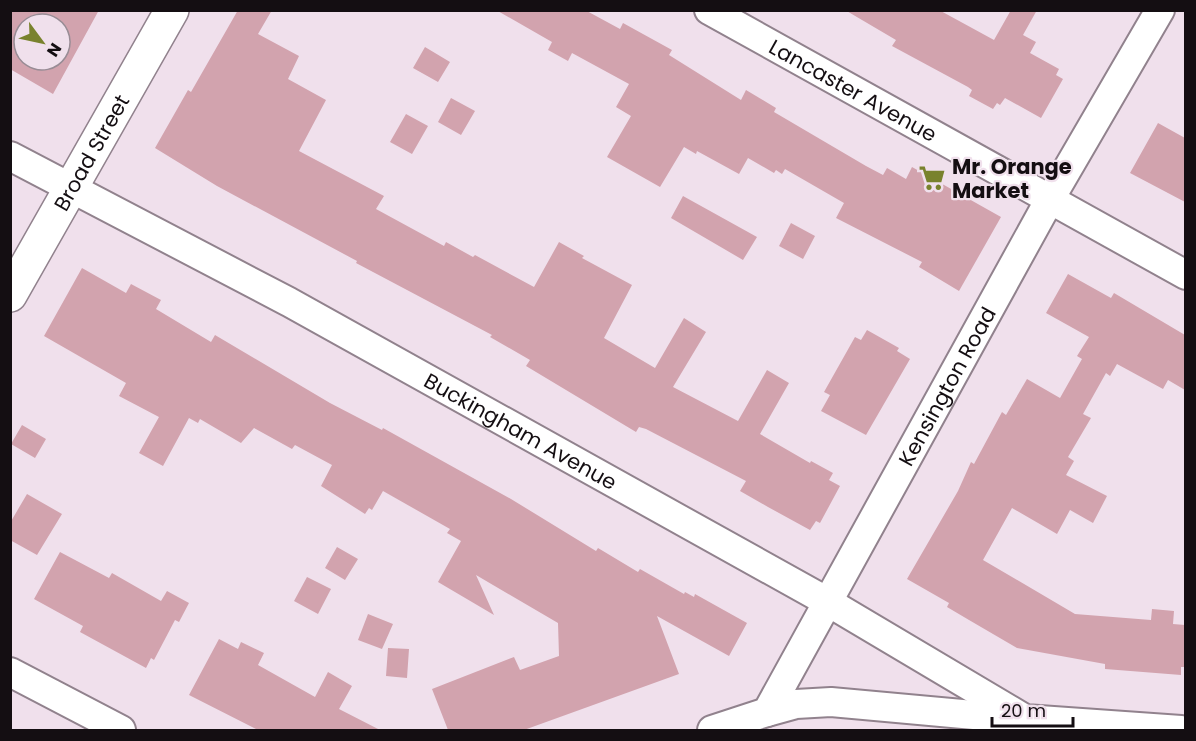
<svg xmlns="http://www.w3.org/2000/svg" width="1196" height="741" viewBox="0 0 1196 741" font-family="Poppins,sans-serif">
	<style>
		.building { fill: #d2a3ae; fill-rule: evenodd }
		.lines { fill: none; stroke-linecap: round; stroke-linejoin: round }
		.minor-casing { stroke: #91828d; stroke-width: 32 }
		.tertiary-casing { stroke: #91828d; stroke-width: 36 }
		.minor { stroke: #fff; stroke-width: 28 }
		.tertiary { stroke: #fff; stroke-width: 33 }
		.labels { text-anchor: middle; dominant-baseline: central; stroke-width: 4.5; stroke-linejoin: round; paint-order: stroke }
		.street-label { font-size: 21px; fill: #140e12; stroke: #f0e0ec }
		.poi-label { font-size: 21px; font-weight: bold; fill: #140e12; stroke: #f0e0ec; text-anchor: start }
	</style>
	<rect width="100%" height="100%" fill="#f0e0ec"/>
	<!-- building -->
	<path class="building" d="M 10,10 L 99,10 L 53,94 L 10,69 ZM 24,24 L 60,24 L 60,60 L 24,60 Z
		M 238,10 L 272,10 L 258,34 L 299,56 L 288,79 L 326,100 L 299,151 L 384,196 L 376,209 L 444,246 L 446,242 L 473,257 L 475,255 L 534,287 L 559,242 L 584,256 L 582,258 L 632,285 L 604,338 L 655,368 L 684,318 L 706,332 L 673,387 L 738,421 L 767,370 L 789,383 L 760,434 L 810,463 L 811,461 L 833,473 L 829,480 L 840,486 L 820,523 L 816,521 L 810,530 L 768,507 L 740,491 L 746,481 L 646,429 L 639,427 L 636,432 L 526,366 L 530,360 L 490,337 L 492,335 L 356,263 L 357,261 L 217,186 L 155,148 L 188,90 L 191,92 Z
		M 496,10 L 585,10 L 620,29 L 623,23 L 672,50 L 669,55 L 741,100 L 746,90 L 776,108 L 774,112 L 866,166 L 883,175 L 887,168 L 906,179 L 912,167 L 1001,217 L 959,291 L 919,267 L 922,262 L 836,218 L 844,203 L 785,169 L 782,174 L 776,170 L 774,173 L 748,158 L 739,174 L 697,151 L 696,154 L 684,147 L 660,187 L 607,157 L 631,116 L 616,107 L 629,84 L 572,53 L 568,61 L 548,50 L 552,42 Z
		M 845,10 L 939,10 L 994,40 L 1011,10 L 1037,10 L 1023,35 L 1036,42 L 1030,53 L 1059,69 L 1056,75 L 1063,79 L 1041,118 L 1005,98 L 1000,105 L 997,103 L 993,109 L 969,96 L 972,90 L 968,87 L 892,46 L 896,40 Z
		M 425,47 L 450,62 L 438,82 L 413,68 Z
		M 451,98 L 475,111 L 461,135 L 438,122 Z
		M 406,114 L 428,126 L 412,154 L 390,142 Z
		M 1158,123 L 1185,138 L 1185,202 L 1130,173 Z
		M 683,196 L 757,237 L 743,260 L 671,218 Z
		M 791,223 L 815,236 L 803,259 L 779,246 Z
		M 82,268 L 126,293 L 131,284 L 161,300 L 156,309 L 211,342 L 215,335 L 330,403 L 382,430 L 383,428 L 511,499 L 596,551 L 598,548 L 638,572 L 640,569 L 684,594 L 685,592 L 694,597 L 695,594 L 747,623 L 729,656 L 657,616 L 679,674 L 524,730 L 448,730 L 432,689 L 514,657 L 520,670 L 559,656 L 558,623 L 476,575 L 494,615 L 438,582 L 461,541 L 447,533 L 450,529 L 383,491 L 372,510 L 369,508 L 365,514 L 321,486 L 332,465 L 295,445 L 292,449 L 254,428 L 241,443 L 200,419 L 198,423 L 189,418 L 163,466 L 139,453 L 159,417 L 119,396 L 126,383 L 44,336 Z
		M 1068,274 L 1111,298 L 1114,293 L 1185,335 L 1185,390 L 1168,380 L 1163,389 L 1117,364 L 1110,376 L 1106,373 L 1083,414 L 1091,418 L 1068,457 L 1074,461 L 1066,475 L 1107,496 L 1093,523 L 1070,510 L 1057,534 L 1012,508 L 983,560 L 1075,614 L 1151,620 L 1152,609 L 1174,611 L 1173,624 L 1185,625 L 1185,667 L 1181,667 L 1181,675 L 1105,669 L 1105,664 L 1017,648 L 969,620 L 947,607 L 949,603 L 907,579 L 958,491 L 971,462 L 974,464 L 1002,412 L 1006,415 L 1027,379 L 1060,398 L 1082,359 L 1077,356 L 1089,337 L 1046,313 Z
		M 867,330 L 899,348 L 897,351 L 910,359 L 866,435 L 821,411 L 830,395 L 824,392 L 855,337 L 861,340 Z
		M 22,425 L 46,439 L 35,458 L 11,444 Z
		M 27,494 L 62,514 L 37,555 L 10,540 L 10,523 Z
		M 337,547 L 358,559 L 345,580 L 325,568 Z
		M 60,552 L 109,578 L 112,573 L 161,601 L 167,591 L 189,603 L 179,622 L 175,620 L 154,660 L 151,658 L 146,668 L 80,632 L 83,626 L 34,599 Z
		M 307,577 L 331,589 L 318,614 L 294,601 Z
		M 368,614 L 393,624 L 382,649 L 358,640 Z
		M 219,639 L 238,649 L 241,642 L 264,653 L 258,665 L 315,697 L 328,672 L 352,686 L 339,709 L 380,730 L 258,730 L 189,695 Z
		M 388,648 L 409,649 L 407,678 L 386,676 Z"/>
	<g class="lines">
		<!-- minor casing -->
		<g class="minor-casing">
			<g id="minor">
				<path id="s1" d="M 709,10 L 1186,275"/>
				<path id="s2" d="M 10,156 L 289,302 L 828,602 L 1025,719 L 1181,730"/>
				<path d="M 10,672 L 121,730"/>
				<path d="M 767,712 L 796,704 L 831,702 L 1018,719"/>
				<path id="s3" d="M 712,730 L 767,712 L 1050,199 L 1160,10"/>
			</g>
		</g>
		<!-- tertiary casing -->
		<g class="tertiary-casing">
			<g id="tertiary">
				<path id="s4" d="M 10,295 L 172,10"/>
			</g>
		</g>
		<!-- minor -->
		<use href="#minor" class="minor"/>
		<!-- tertiary -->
		<use href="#tertiary" class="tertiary"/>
	</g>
	<!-- icons -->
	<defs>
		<g id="supermarket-bare" transform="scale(2.07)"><path d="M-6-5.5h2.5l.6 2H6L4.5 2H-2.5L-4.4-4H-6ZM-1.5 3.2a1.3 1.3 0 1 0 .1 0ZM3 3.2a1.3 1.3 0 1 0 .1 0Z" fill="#79822d" stroke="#f0e0ec" stroke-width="2.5" paint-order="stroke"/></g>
	</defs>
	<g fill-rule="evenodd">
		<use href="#supermarket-bare" x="932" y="178"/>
	</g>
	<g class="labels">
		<!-- street labels -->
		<g class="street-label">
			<text stroke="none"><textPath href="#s1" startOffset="165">Lancaster Avenue</textPath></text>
			<text stroke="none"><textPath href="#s4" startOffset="164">Broad Street</textPath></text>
			<text stroke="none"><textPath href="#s3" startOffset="430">Kensington Road</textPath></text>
			<text stroke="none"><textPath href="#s2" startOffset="580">Buckingham Avenue</textPath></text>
		</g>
		<!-- poi labels -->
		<g class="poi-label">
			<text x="952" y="166">Mr. Orange<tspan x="952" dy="24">Market</tspan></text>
		</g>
	</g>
	<!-- border -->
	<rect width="1196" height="741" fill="none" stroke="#140e12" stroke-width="24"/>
	<!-- north arrow -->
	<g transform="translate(42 42) rotate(123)"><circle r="28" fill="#f0e0ec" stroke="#988c95" stroke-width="1.5"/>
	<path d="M0-4.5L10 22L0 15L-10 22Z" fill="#79822d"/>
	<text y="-9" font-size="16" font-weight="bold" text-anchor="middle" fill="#140e12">N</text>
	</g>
	<!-- scale -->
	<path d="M992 717v9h81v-9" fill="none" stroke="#140e12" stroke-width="3"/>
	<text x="1001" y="717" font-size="18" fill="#140e12" stroke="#f0e0ec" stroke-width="4.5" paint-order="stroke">20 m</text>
</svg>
